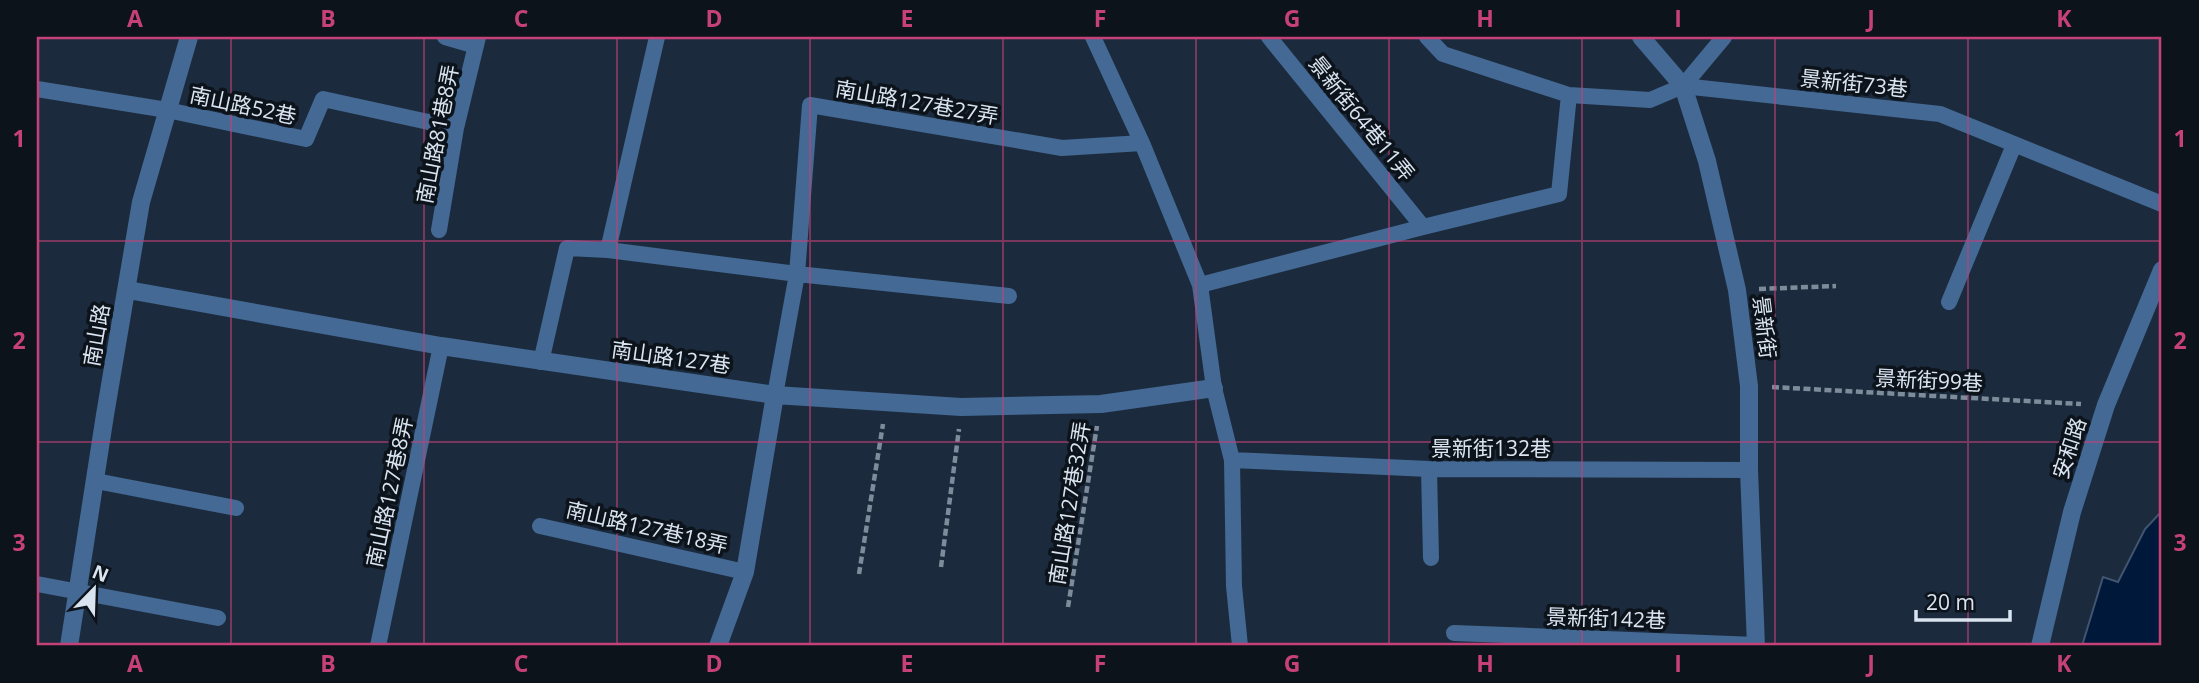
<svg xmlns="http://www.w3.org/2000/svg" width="2199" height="683" viewBox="0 0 2199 683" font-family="'Open Sans','Noto Sans TC',sans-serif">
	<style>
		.water { fill: #001839; stroke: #415570; stroke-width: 2 }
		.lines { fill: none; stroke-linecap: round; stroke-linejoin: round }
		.path { stroke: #7e8b9a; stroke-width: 4.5; stroke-dasharray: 7 3.5; stroke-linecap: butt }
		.service { stroke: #446994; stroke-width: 16 }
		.minor { stroke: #446994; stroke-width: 18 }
		.grid { fill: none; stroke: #c74179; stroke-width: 2; stroke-opacity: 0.55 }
		.labels { text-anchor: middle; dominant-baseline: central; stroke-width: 7; stroke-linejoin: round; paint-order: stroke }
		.street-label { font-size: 21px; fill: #dae4f0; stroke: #0c131b }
		.neatline { fill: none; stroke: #c74179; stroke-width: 2.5 }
		.grid-label { font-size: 23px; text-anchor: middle; font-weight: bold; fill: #c74179 }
	</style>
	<rect width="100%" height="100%" fill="#1b2b3d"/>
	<!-- water -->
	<path class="water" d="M 2162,511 L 2162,646 L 2082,646 L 2103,577 L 2118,582 L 2145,529 Z"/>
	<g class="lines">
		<!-- path -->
		<path class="path" d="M 1759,289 L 1836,286
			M 1772,387 L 2081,404
			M 941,567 L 959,429
			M 859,574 L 883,424
			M 1068,607 L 1097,426"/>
		<!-- service -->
		<path class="service" d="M 445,37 L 476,46
			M 1093,37 L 1142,143 L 1200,285 L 1214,388 L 1232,460 L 1234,586 L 1240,646
			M 1269,37 L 1423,227
			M 1427,37 L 1443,54 L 1569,95 L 1650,100 L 1683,86 L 1724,37
			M 1683,86 L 1940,114 L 2162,204
			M 37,89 L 167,110 L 306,139 L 323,99 L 456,128
			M 439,230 L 456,128 L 478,37
			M 608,250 L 657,37
			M 1200,285 L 1423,227 L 1559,194 L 1569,95
			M 1949,302 L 2014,145
			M 541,362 L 567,248 L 608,250 L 797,274 L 1009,296
			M 775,395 L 797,274 L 810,105 L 1062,148 L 1142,143
			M 1232,460 L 1429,469 L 1749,470
			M 1429,469 L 1431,558
			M 96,481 L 236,508
			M 540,526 L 745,572
			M 37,584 L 218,618
			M 1454,633 L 1756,645
			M 378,646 L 441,346"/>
		<!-- minor -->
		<path class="minor" d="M 1641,37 L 1683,86 L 1707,161 L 1737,290 L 1749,386 L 1749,470 L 1756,646
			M 128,290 L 441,346 L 775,395 L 961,407 L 1101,404 L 1214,388
			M 69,646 L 105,415 L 141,202 L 189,37
			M 718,646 L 745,572 L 775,395
			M 2040,646 L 2072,512 L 2106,405 L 2162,270"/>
	</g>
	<!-- grid -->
	<path class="grid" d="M 231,37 L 231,646M 424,37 L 424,646M 617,37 L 617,646M 810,37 L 810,646M 1003,37 L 1003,646M 1196,37 L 1196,646M 1389,37 L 1389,646M 1582,37 L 1582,646M 1775,37 L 1775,646M 1968,37 L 1968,646M 37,241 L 2162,241M 37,442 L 2162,442"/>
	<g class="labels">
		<!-- street labels -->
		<g class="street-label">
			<text transform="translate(1854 83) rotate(6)">景新街73巷</text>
			<text transform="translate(917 102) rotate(10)">南山路127巷27弄</text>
			<text transform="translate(243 105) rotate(12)">南山路52巷</text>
			<text transform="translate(1362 118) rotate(51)">景新街64巷11弄</text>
			<text transform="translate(437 134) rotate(-79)">南山路81巷8弄</text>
			<text transform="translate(1765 327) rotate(83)">景新街</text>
			<text transform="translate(96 335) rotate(-80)">南山路</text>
			<text transform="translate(671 357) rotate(8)">南山路127巷</text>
			<text transform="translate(1929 380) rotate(3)">景新街99巷</text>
			<text x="1491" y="448">景新街132巷</text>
			<text transform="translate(2069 448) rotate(-72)">安和路</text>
			<text transform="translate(389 492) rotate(-78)">南山路127巷8弄</text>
			<text transform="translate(1069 503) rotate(-81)">南山路127巷32弄</text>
			<text transform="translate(647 527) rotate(13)">南山路127巷18弄</text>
			<text transform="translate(1606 618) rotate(2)">景新街142巷</text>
		</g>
	</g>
	<!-- border -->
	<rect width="2199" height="683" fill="none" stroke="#0c131b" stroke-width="77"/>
	<!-- north arrow -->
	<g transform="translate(94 589) rotate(23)" stroke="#0c131b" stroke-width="5" paint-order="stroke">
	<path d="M0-5L12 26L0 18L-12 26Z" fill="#dae4f0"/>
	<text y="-10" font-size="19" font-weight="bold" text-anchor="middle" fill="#dae4f0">N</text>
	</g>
	<!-- scale -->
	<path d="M1916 610v10h94v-10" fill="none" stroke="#dae4f0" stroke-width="3.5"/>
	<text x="1926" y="610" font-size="21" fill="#dae4f0" stroke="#0c131b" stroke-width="5" paint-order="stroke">20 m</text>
	<rect x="38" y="38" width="2122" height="606" class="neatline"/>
	<g class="grid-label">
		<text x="135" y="27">A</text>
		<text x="328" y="27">B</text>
		<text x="521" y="27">C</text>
		<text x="714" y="27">D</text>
		<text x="907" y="27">E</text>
		<text x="1100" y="27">F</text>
		<text x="1292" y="27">G</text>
		<text x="1485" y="27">H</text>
		<text x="1678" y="27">I</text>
		<text x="1871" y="27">J</text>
		<text x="2064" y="27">K</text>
		<text x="19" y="147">1</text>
		<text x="2180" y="147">1</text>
		<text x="19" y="349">2</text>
		<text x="2180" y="349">2</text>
		<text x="19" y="551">3</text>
		<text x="2180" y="551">3</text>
		<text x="135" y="672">A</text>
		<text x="328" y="672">B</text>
		<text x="521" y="672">C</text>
		<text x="714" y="672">D</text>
		<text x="907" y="672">E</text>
		<text x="1100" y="672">F</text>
		<text x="1292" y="672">G</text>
		<text x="1485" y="672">H</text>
		<text x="1678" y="672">I</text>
		<text x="1871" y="672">J</text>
		<text x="2064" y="672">K</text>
	</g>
</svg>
